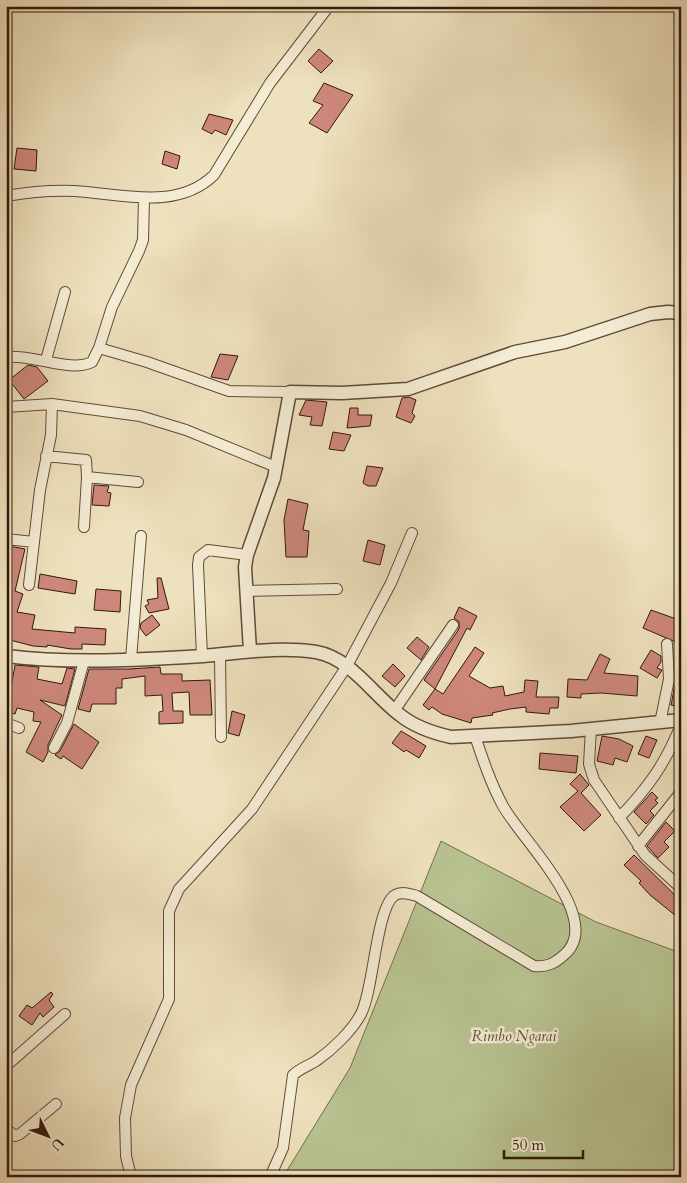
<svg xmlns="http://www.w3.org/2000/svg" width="687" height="1183" viewBox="0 0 687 1183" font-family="Cardo,serif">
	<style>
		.green { fill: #b8c391; stroke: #756e4e }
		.building { fill: #ce877c; stroke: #32180c }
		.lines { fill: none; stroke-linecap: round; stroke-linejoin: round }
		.minor-casing { stroke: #614a38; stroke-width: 12 }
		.tertiary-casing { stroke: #614a38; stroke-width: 15 }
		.minor { stroke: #f4ecd4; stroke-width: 10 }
		.tertiary { stroke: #f4ecd4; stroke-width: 12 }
		.labels { text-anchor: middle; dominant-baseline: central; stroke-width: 5; stroke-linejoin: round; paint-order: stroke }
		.park-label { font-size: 15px; font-style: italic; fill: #5a4b34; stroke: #f4ecd4 }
	</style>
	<rect width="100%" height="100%" fill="#eee1bd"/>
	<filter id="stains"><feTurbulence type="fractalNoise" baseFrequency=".004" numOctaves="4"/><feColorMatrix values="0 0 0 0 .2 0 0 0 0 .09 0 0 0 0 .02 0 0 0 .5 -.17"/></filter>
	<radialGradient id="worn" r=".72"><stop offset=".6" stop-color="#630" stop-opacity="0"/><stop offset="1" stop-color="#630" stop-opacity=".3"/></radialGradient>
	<!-- green -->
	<path class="green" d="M 441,841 L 596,922 L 681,953 L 681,1177 L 283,1177 L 350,1068 Z"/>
	<!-- building -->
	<path class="building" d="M 319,49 L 333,61 L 321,73 L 308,61 Z
		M 324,83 L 353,95 L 327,133 L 309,123 L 323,105 L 313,101 Z
		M 209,114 L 233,120 L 226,135 L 215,130 L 212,134 L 202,129 Z
		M 17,148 L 37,150 L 36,171 L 14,169 Z
		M 165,151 L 180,156 L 177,169 L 162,164 Z
		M 220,354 L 238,356 L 228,380 L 211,377 Z
		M 28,365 L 37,367 L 48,381 L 24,399 L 9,380 Z
		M 409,397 L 416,400 L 412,413 L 415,416 L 411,423 L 396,417 L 402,398 Z
		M 306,400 L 327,402 L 322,426 L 310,425 L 312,417 L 299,415 Z
		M 350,408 L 358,408 L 358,415 L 372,415 L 370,426 L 347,428 Z
		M 333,432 L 351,435 L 344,451 L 329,449 Z
		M 367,466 L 383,468 L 376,486 L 368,486 L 363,483 Z
		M 94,485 L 109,486 L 107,492 L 111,493 L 109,506 L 92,505 Z
		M 288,499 L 308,504 L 303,530 L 309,531 L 307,557 L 286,557 L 284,520 Z
		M 368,540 L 385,545 L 380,565 L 363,561 Z
		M 9,546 L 25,549 L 15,591 L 23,594 L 17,612 L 35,615 L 32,629 L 75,633 L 75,627 L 106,629 L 105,645 L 82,644 L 82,649 L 71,649 L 47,645 L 47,647 L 33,646 L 6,639 L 6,555 Z
		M 40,574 L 77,581 L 75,594 L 38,588 Z
		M 157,578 L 161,578 L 169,609 L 149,613 L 145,606 L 149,604 L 147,600 L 158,598 Z
		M 96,589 L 121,591 L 120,612 L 94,610 Z
		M 459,607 L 477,616 L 470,630 L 467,628 L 435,689 L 424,680 L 459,629 L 459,622 L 454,618 Z
		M 651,610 L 679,620 L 675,629 L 681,631 L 678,643 L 643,628 Z
		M 152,615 L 160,625 L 146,636 L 140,628 L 141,623 Z
		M 417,637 L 429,647 L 421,660 L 407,648 Z
		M 475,647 L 484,653 L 469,676 L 490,688 L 503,686 L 505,696 L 524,692 L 525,680 L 538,681 L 536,697 L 559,697 L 558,708 L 550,708 L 549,714 L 526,712 L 526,707 L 510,709 L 492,713 L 493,715 L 472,718 L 471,723 L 442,714 L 432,707 L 429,710 L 423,705 L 435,689 L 443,694 Z
		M 651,650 L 661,656 L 661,662 L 657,668 L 662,670 L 657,678 L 640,668 Z
		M 600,654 L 610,659 L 604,673 L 638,676 L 637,696 L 601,693 L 581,694 L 581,698 L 567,697 L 568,679 L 587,680 Z
		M 393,664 L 405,676 L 395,687 L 382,676 Z
		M 15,665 L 39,667 L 37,679 L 62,684 L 67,668 L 75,669 L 65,706 L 40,700 L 62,715 L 48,745 L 48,752 L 43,762 L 26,752 L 41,722 L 33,721 L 34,712 L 17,708 L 15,714 L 6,712 L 6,686 L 11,688 Z
		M 679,665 L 681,665 L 681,707 L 671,705 Z
		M 160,667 L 161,674 L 182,674 L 182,681 L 210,680 L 212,715 L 190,715 L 189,692 L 172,693 L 173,711 L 183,711 L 183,723 L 159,724 L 159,712 L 163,711 L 162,695 L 145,696 L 145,676 L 122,679 L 122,688 L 116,688 L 116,704 L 92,704 L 90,712 L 78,709 L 89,669 L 129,669 Z
		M 232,711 L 245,715 L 239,736 L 228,733 Z
		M 74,724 L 99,742 L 82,769 L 63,756 L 61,759 L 55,755 L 60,751 Z
		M 401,731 L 426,746 L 419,758 L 406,750 L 404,752 L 392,743 Z
		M 602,736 L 619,739 L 633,746 L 627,762 L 615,758 L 613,765 L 597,761 Z
		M 646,736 L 657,740 L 649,758 L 638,754 Z
		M 540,753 L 578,756 L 576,773 L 539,769 Z
		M 580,774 L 589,785 L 581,793 L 601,815 L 584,831 L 560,807 L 578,791 L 570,784 Z
		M 652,792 L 658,798 L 655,800 L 658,803 L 650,811 L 654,815 L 646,824 L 634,812 Z
		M 666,822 L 675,831 L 664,842 L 669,847 L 658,858 L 647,846 Z
		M 634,855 L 681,901 L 681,920 L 650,895 L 639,883 L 641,881 L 624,865 Z
		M 51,992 L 53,994 L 49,1000 L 54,1007 L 43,1017 L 40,1013 L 32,1025 L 19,1016 L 27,1005 L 32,1008 Z"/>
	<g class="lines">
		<!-- minor casing -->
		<g class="minor-casing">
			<path id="minor" d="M 6,8 L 7,6
				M 6,196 C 29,192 52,190 75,191 C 122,194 177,211 214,175 L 270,83 L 329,6
				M 99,348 L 147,362 L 229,391 L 290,392
				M 6,357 C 33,354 71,373 92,362 L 99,348 L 112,307 L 139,251 L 143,240 L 144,198
				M 46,360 L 65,292
				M 6,407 L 52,404 L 140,416 L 186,430 L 276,467
				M 46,456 L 86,460 L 87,477 L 138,482
				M 84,527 L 87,477
				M 6,539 L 34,542
				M 29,585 L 40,490 L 51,435 L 52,404
				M 247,591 L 337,589
				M 220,654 L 221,737
				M 202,656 L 198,565 L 199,557 L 208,550 L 247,555
				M 131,659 L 141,536
				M 394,711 L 453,625
				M 6,723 L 19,728
				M 660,723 L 669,679 L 667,644
				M 591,729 L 589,764 L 594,780 L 645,855 L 681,888
				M 54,748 L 67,723 L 84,661
				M 619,818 C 648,788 665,764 681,725
				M 638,846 L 681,792
				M 6,1066 L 65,1014
				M 6,1129 L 15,1136 L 20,1134 L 56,1104
				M 131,1177 L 126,1156 L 125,1118 L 131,1085 L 169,999 L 169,911 L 179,889 L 252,809 L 347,666 L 391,583 L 412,533
				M 270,1177 L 283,1148 L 293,1075 C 299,1069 308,1066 316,1061 C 332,1050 351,1032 361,1014 C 374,989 376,907 395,895 C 402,891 410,894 417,896 L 534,966 C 547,967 554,964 564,955 C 606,920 521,839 503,806 C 491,784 483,760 475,736"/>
		</g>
		<!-- tertiary casing -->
		<g class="tertiary-casing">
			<path id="tertiary" d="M 250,651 L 245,567 L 247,555 L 274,478 L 290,392 L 342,393 L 408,389 L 515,352 L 565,342 L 650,314 L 668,312 L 681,313
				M 6,656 C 71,664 138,660 203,656 C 240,653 279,646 316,652 C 351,658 373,695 400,715 C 415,727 433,733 451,737 L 571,731 L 681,720"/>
		</g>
		<!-- minor -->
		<use href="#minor" class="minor"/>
		<!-- tertiary -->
		<use href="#tertiary" class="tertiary"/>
	</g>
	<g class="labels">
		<!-- park labels -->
		<g class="park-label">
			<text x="514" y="1036">Rimbo Ngarai</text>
		</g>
	</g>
	<!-- margin -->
	<rect width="687" height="1183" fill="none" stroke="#eee1bd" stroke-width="25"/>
	<rect x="8" y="8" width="672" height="1168" fill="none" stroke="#32180c" stroke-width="2.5"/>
	<rect x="12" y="12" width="662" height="1158" fill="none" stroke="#32180c"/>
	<!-- north arrow -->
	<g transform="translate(48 1136) rotate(132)" stroke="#f4ecd4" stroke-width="4" paint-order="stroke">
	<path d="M0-4L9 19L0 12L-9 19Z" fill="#32180c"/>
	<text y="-8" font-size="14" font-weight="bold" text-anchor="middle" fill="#32180c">U</text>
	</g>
	<!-- scale -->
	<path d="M504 1150v8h79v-8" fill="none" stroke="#32180c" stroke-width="2.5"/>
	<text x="512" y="1150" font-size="15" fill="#32180c" stroke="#f4ecd4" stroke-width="4" paint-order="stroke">50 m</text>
	<rect width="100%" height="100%" filter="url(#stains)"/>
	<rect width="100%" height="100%" fill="url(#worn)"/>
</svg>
